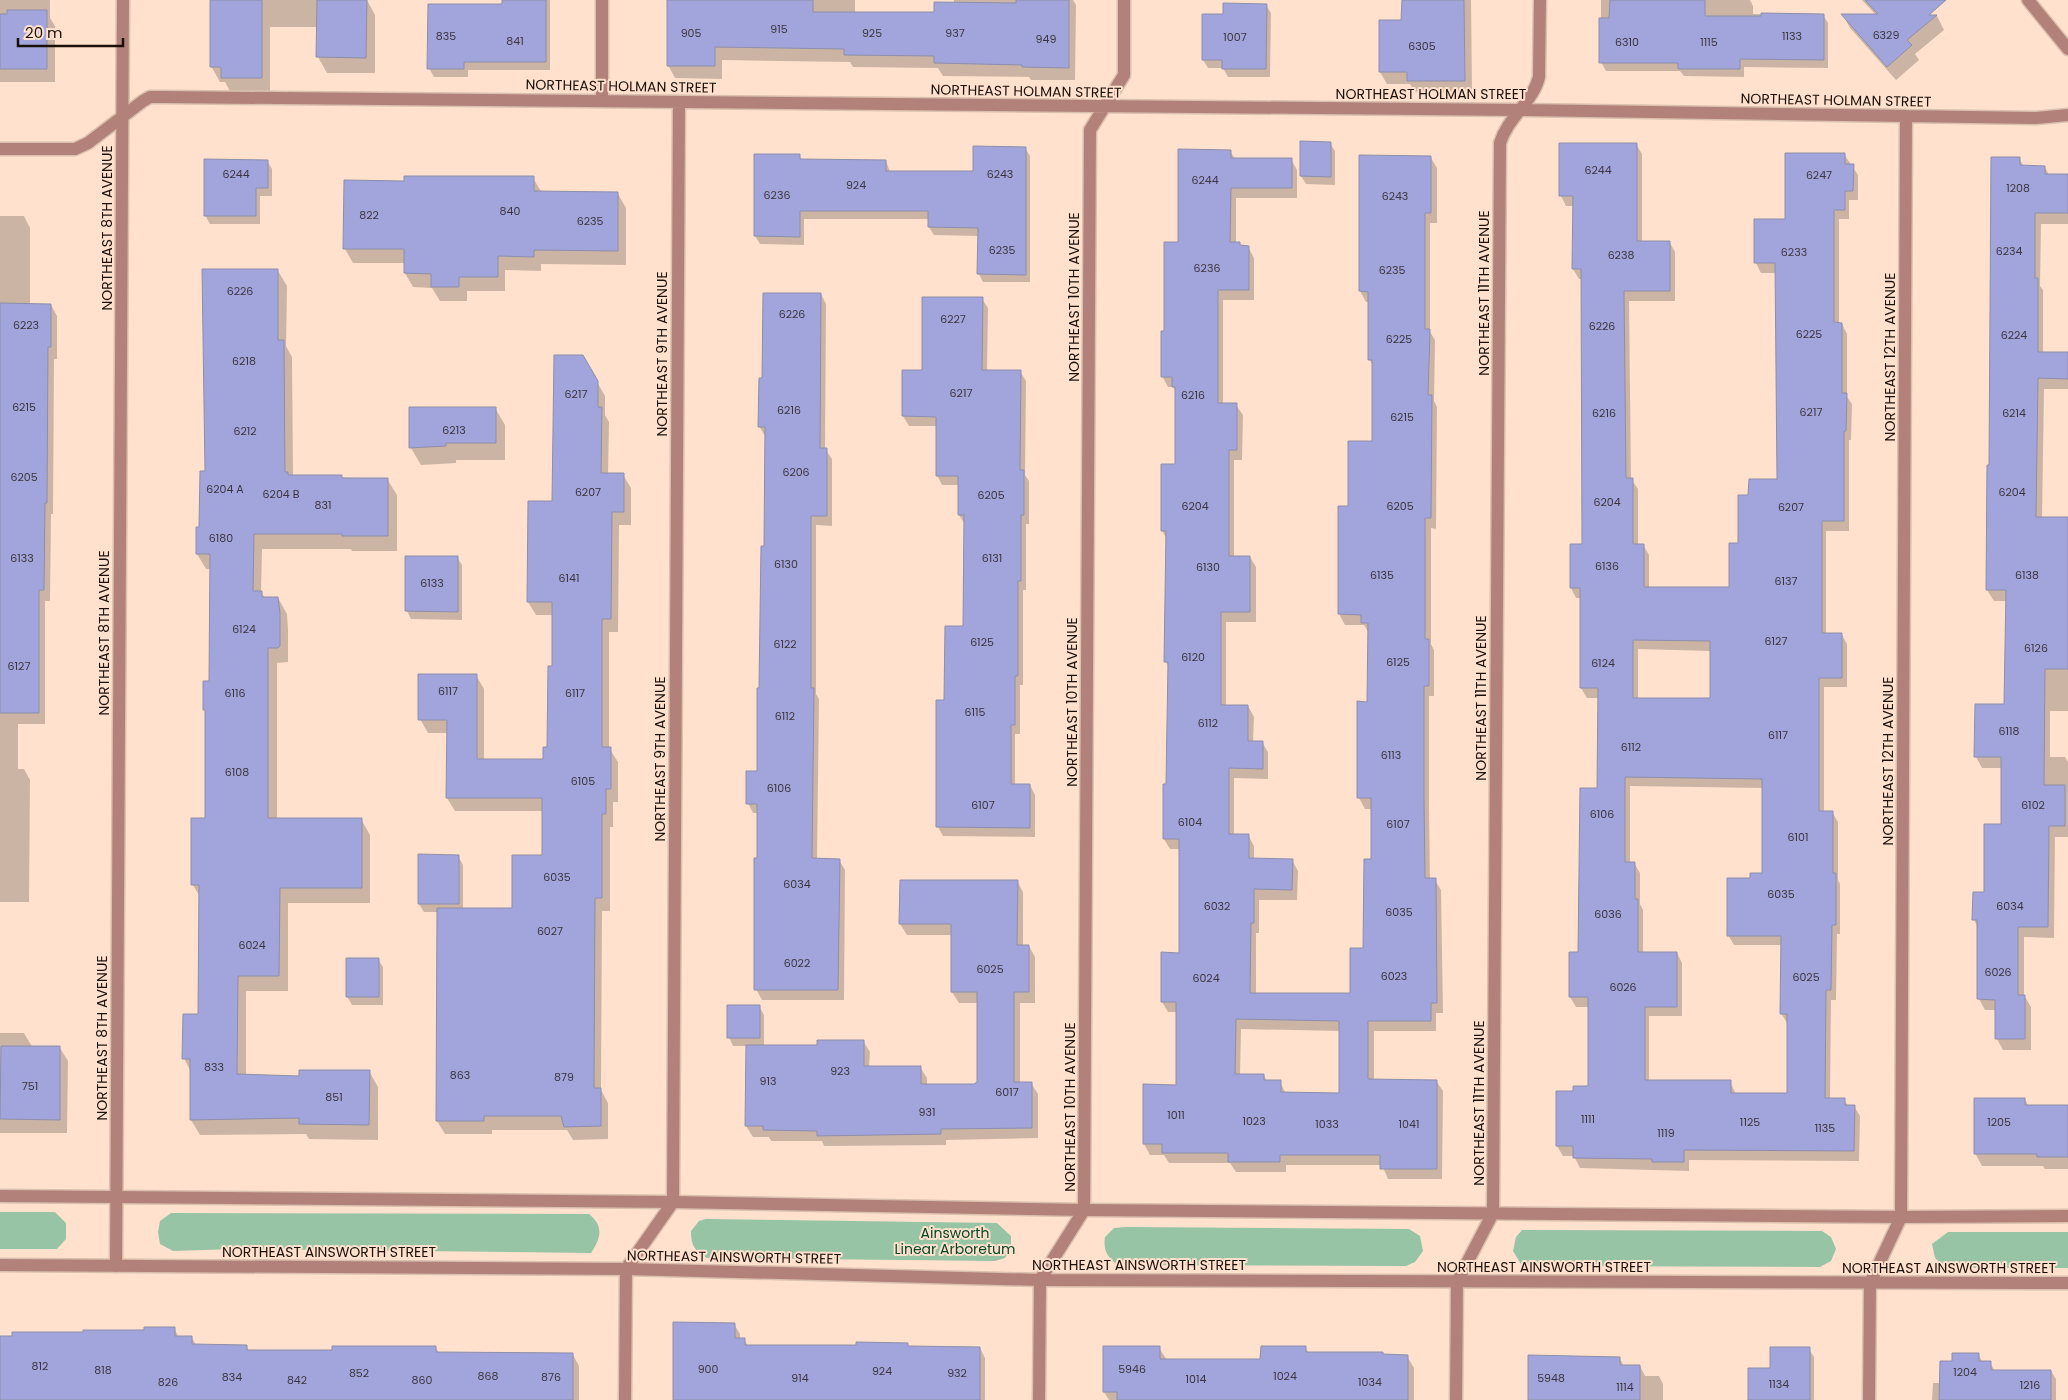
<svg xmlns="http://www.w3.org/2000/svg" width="2068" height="1400" viewBox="0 0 2068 1400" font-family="Poppins,sans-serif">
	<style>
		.green { fill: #97c4a5 }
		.shadow { fill: #0003; fill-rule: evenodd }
		.building { fill: #a2a5db; stroke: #8c8eab; fill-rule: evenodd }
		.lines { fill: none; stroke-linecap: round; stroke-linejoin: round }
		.minor-casing { stroke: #dac0ae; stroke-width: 15 }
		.tertiary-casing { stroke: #dac0ae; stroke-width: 15 }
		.minor { stroke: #b2827a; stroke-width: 12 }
		.tertiary { stroke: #b2827a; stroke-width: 12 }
		.labels { text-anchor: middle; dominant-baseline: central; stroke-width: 4; stroke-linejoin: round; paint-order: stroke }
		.number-label { font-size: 11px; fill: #3c353e }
		.street-label { font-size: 14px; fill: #1a1009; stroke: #ffe1cd }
		.park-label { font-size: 14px; fill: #034826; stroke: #ffe1cd }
	</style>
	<rect width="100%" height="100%" fill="#ffe1cd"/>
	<!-- green -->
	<path class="green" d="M 0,1212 L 55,1212 L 66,1223 L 66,1239 L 57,1249 L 0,1249 Z
		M 171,1213 L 589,1214 C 604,1226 601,1238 591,1253 L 235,1249 L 173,1251 L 160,1244 L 158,1232 L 160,1221 Z
		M 706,1219 L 997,1223 L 1011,1236 L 1011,1248 L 1005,1258 L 995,1261 L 707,1258 C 694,1250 691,1245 691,1231 L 699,1221 Z
		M 1126,1227 L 1409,1229 L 1420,1236 L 1423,1251 L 1415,1262 L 1406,1266 L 1117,1265 C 1107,1256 1103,1250 1105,1237 L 1114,1228 Z
		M 1522,1230 L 1822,1231 L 1831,1237 L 1836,1249 L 1831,1261 L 1820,1267 L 1522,1266 L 1513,1251 L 1516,1237 Z
		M 1948,1232 L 2068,1232 L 2068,1268 L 1946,1268 L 1935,1258 L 1932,1244 Z"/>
	<!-- shadow -->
	<path class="shadow" d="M 0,0 L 50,0 L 50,18 L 55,26 L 55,82 L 0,82 Z
		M 211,0 L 367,0 L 375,15 L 375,73 L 327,73 L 318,57 L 318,27 L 270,27 L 270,93 L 231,93 L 225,82 L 220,82 L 211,66 Z
		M 503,0 L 550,0 L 550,70 L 468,70 L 468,77 L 434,77 L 429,68 L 503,6 Z
		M 669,0 L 855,0 L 855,13 L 935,13 L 954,4 L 954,0 L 1073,0 L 1076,5 L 1075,80 L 1031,80 L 1029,77 L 943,76 L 938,68 L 853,67 L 850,62 L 722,60 L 722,79 L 675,78 L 668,65 Z
		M 1403,0 L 1471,0 L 1472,93 L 1415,92 L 1410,84 L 1387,84 L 1380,72 L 1403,21 Z
		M 1601,0 L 1750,0 L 1753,6 L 1753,14 L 1823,15 L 1828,23 L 1828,68 L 1744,67 L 1744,77 L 1684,76 L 1680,71 L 1606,71 L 1601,62 Z
		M 1862,0 L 1917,0 L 1930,16 L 1937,16 L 1944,30 L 1915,54 L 1919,60 L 1896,80 L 1850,28 L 1843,15 L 1876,15 Z
		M 1266,5 L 1271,13 L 1270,77 L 1228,77 L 1223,68 L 1208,68 L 1203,60 L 1203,16 L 1224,16 Z
		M 1301,142 L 1330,143 L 1335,151 L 1335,185 L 1306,184 L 1301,176 Z
		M 1636,144 L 1642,154 L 1642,243 L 1670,243 L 1675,252 L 1675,301 L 1629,301 L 1631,479 L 1638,489 L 1638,545 L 1643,545 L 1649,555 L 1649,588 L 1730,588 L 1749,496 L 1778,480 L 1777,273 L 1761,273 L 1756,263 L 1756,220 L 1786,220 L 1844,154 L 1858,175 L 1858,200 L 1849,200 L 1849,219 L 1839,219 L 1839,324 L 1842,324 L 1847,334 L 1847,397 L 1852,404 L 1851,440 L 1849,440 L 1849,531 L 1826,531 L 1826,635 L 1842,635 L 1847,644 L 1847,687 L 1824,687 L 1824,812 L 1832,812 L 1838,822 L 1838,880 L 1840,884 L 1840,934 L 1837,934 L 1836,1000 L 1831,1000 L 1830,1099 L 1844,1099 L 1848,1106 L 1854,1106 L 1860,1116 L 1859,1161 L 1689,1160 L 1689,1171 L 1580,1168 L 1574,1156 L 1563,1156 L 1557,1146 L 1574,1093 L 1589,1087 L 1589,1007 L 1576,1007 L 1570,997 L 1570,953 L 1579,953 L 1598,789 L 1599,698 L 1587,698 L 1581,688 L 1581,598 L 1576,598 L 1571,588 L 1571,545 L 1583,545 L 1582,279 L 1579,279 L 1573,269 L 1574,206 L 1566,206 L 1561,196 ZM 1638,649 L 1711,651 L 1711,699 L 1638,699 ZM 1630,786 L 1763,788 L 1763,874 L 1752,879 L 1728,935 L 1734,945 L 1782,945 L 1781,1013 L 1787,1023 L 1788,1094 L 1736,1094 L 1730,1082 L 1649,1082 L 1649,1016 L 1682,1016 L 1682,963 L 1677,953 L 1643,953 L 1643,910 L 1640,904 L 1640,873 L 1634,863 L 1630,863 Z
		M 1025,148 L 1030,156 L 1030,282 L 983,282 L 979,274 L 979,236 L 934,235 L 929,227 L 929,219 L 804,219 L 804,245 L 760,244 L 755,236 L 799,156 L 802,160 L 886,161 L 890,172 L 975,172 Z
		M 1230,151 L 1235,159 L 1291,159 L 1297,170 L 1297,198 L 1236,198 L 1236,244 L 1239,244 L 1241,247 L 1248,247 L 1254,258 L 1254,300 L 1223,300 L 1223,405 L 1236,405 L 1243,415 L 1242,460 L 1234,460 L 1234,557 L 1250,557 L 1256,567 L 1256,622 L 1226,622 L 1226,706 L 1248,706 L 1254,717 L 1253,742 L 1262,742 L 1268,752 L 1268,779 L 1234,778 L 1234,835 L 1248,835 L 1254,846 L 1254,860 L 1292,860 L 1298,871 L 1297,900 L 1259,900 L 1259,933 L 1256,933 L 1256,994 L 1351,994 L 1364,949 L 1372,860 L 1372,809 L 1365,809 L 1359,798 L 1359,703 L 1368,703 L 1369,633 L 1364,625 L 1345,625 L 1339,614 L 1339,507 L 1349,507 L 1373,443 L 1373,366 L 1370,360 L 1370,302 L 1366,302 L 1360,291 L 1360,157 L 1431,158 L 1437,168 L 1437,223 L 1430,223 L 1430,332 L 1435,340 L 1434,401 L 1437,407 L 1436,529 L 1431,528 L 1431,644 L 1434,650 L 1434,696 L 1429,696 L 1429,809 L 1430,880 L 1435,880 L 1441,890 L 1443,1013 L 1436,1013 L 1436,1031 L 1374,1031 L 1374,1080 L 1436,1081 L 1443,1091 L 1442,1179 L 1388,1179 L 1382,1165 L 1286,1165 L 1286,1172 L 1236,1172 L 1230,1163 L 1169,1163 L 1164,1155 L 1150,1155 L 1144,1144 L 1145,1086 L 1177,1086 L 1177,1012 L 1168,1012 L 1162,1002 L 1181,954 L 1181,849 L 1170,849 L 1164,839 L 1168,786 L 1169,668 L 1166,662 L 1167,539 L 1162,531 L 1176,466 L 1177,393 L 1173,387 L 1168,387 L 1162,376 L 1166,332 L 1179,243 ZM 1241,1029 L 1340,1031 L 1340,1094 L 1286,1094 L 1280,1082 L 1267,1082 L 1264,1075 L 1240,1075 Z
		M 2019,158 L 2024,167 L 2045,167 L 2049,175 L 2068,175 L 2068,224 L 2041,224 L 2040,286 L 2043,290 L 2043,353 L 2068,353 L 2068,389 L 2044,389 L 2042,518 L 2068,518 L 2068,711 L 2050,711 L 2050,757 L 2065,757 L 2068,762 L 2068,837 L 2055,837 L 2054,938 L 2024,937 L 2024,995 L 2031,1007 L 2031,1050 L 2003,1050 L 1997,1039 L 1997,1010 L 1985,1010 L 1979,999 L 1979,929 L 1974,920 L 1974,894 L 1986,894 L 2002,825 L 2002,768 L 1982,768 L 1976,757 L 2006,705 L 2007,601 L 1994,601 L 1987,590 L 1990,467 Z
		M 267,161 L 272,169 L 272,196 L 260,196 L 260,224 L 210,224 L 205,215 Z
		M 533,178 L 542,193 L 618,194 L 626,208 L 626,265 L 541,264 L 541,271 L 505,270 L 505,291 L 467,291 L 467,301 L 440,301 L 432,288 L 413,287 L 405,273 L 405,263 L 353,263 L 345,249 L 345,181 L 405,182 Z
		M 0,216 L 24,216 L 30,228 L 30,305 L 51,305 L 57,316 L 57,359 L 54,359 L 53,514 L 51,514 L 50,601 L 45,601 L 45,724 L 18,724 L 18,769 L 24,769 L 30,780 L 29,902 L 0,902 Z
		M 278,271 L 287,286 L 286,346 L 292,357 L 293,476 L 387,479 L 397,495 L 397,551 L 352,551 L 351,549 L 262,549 L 261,592 L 265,598 L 278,598 L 287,614 L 288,630 L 288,662 L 277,663 L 277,819 L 361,819 L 370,835 L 370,903 L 288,903 L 288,991 L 246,991 L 246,1076 L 300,1078 L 369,1071 L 378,1087 L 378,1140 L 309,1139 L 306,1134 L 200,1135 L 191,1120 L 191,1072 L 184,1058 L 199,1015 L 200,897 L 193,885 L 193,820 L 206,820 L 206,713 L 204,709 L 210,682 L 211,569 L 206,569 L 197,554 L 206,472 Z
		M 821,294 L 826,304 L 825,449 L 832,459 L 832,526 L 816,525 L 816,694 L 819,699 L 817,860 L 839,860 L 845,870 L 844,1000 L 762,1000 L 756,989 L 758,813 L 753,813 L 748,803 L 758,772 L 765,548 L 765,436 L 759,426 L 763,379 Z
		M 982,299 L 988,308 L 987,371 L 1020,371 L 1026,381 L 1025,475 L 1029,481 L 1029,524 L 1026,524 L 1026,590 L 1023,590 L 1023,685 L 1020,685 L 1020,734 L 1015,734 L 1015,785 L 1030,785 L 1035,795 L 1035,837 L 943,836 L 938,827 L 964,628 L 965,524 L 959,515 L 959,485 L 942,485 L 937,475 L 938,426 L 909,426 L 903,416 L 924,371 Z
		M 582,356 L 605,396 L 605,415 L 609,422 L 608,475 L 623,475 L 631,488 L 631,525 L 619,525 L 618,632 L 609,632 L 609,748 L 618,762 L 618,802 L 613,802 L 613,827 L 610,827 L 610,911 L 602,911 L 601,1090 L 608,1103 L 608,1139 L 573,1140 L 567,1130 L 492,1130 L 492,1134 L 445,1134 L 437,1121 L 439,912 L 424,912 L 419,904 L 458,856 L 463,865 L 463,909 L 513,909 L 543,856 L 543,811 L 455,811 L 447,798 L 448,733 L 428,733 L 420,719 L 476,675 L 484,689 L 484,760 L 544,760 L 549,748 L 553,667 L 553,615 L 536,615 L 528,602 L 553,502 Z
		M 411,408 L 495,408 L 505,425 L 505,460 L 456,460 L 456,463 L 421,465 L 411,448 Z
		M 457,557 L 462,565 L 462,620 L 411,619 L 407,611 Z
		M 1017,881 L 1023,892 L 1023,946 L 1029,946 L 1035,957 L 1035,1003 L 1020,1003 L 1020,1083 L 1031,1083 L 1038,1094 L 1038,1138 L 946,1140 L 946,1145 L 824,1146 L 822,1141 L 771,1141 L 769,1137 L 753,1137 L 746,1126 L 747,1046 L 733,1046 L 729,1037 L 759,1006 L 764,1015 L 764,1046 L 818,1046 L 863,1041 L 870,1052 L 869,1067 L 920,1067 L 927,1078 L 927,1085 L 975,1085 L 978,1083 L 978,1003 L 959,1003 L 952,992 L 952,935 L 907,935 L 900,924 Z
		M 378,959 L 383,967 L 383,1005 L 352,1005 L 347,996 Z
		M 0,1033 L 24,1033 L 33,1048 L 60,1048 L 68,1061 L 67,1133 L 0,1133 Z
		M 2025,1099 L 2029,1107 L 2068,1107 L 2068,1169 L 2045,1169 L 2043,1166 L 1982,1166 L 1975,1153 Z
		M 734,1324 L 740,1334 L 740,1339 L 744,1339 L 748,1346 L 857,1346 L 907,1344 L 909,1347 L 980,1348 L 985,1358 L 985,1400 L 674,1400 Z
		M 174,1328 L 179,1338 L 192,1338 L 196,1345 L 246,1346 L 250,1352 L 334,1352 L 436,1348 L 439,1353 L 573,1355 L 579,1366 L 579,1400 L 0,1400 L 0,1338 Z
		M 1104,1348 L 1159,1348 L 1167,1360 L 1261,1360 L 1305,1348 L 1309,1353 L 1407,1356 L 1414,1368 L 1414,1400 L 1109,1400 L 1104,1392 Z
		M 1809,1349 L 1814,1357 L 1814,1400 L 1749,1400 L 1771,1369 Z
		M 1978,1354 L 1983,1363 L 1990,1363 L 1995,1371 L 2051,1371 L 2056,1379 L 2056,1400 L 1932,1400 L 1933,1383 L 1940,1383 L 1953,1363 Z
		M 1620,1359 L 1624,1366 L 1640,1366 L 1645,1376 L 1659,1376 L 1663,1384 L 1663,1400 L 1529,1400 Z"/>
	<!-- building -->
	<path class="building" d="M 210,0 L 262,0 L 262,78 L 221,78 L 221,67 L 210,67 Z
		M 317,0 L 367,0 L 366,58 L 316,57 Z
		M 502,0 L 546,0 L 546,62 L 464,62 L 464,69 L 427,69 L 428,4 L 502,4 Z
		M 667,0 L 813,0 L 813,12 L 934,12 L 934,2 L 1016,3 L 1016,0 L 1069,0 L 1069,68 L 1022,67 L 1022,65 L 934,63 L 934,56 L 844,55 L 844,49 L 715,47 L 715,66 L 667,66 Z
		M 1402,0 L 1464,0 L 1465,81 L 1407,81 L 1407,72 L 1379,72 L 1379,20 L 1401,20 Z
		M 1610,0 L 1705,0 L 1705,16 L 1761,16 L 1761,13 L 1824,14 L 1824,60 L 1740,59 L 1740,69 L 1678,69 L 1678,63 L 1599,63 L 1599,18 L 1609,18 Z
		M 1865,0 L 1946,0 L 1929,15 L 1937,15 L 1907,40 L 1912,45 L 1887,67 L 1841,14 L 1878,14 Z
		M 1223,3 L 1267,4 L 1266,69 L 1222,69 L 1222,60 L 1202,60 L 1202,14 L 1223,14 Z
		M 7,10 L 47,10 L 47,69 L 0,69 L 0,14 L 7,14 Z
		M 1300,141 L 1331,142 L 1331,177 L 1300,176 Z
		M 1559,143 L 1637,143 L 1637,241 L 1670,241 L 1670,291 L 1624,291 L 1626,478 L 1633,478 L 1633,544 L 1644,544 L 1644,587 L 1729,587 L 1729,543 L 1738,543 L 1738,495 L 1748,495 L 1749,479 L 1777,479 L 1775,263 L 1754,263 L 1754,219 L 1785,219 L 1785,153 L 1845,153 L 1845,164 L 1854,164 L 1853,191 L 1845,191 L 1845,210 L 1834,210 L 1834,322 L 1842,323 L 1842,393 L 1847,393 L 1846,431 L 1844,431 L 1844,521 L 1822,521 L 1822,633 L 1842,633 L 1842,678 L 1819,678 L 1819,811 L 1833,811 L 1833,873 L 1836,873 L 1836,925 L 1832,925 L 1831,990 L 1826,990 L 1825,1098 L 1845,1098 L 1845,1105 L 1855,1105 L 1854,1151 L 1684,1150 L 1684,1162 L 1652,1162 L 1652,1159 L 1573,1158 L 1573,1146 L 1556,1146 L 1556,1091 L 1573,1091 L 1573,1086 L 1588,1086 L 1588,997 L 1569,997 L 1569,952 L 1578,952 L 1580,788 L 1597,788 L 1598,688 L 1580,688 L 1580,588 L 1570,588 L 1570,544 L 1582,544 L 1581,269 L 1572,269 L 1573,196 L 1559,196 ZM 1633,640 L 1710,641 L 1710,698 L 1633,698 ZM 1625,777 L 1762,779 L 1762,873 L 1750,873 L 1750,878 L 1727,878 L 1727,936 L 1781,936 L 1780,1014 L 1787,1014 L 1787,1093 L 1731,1093 L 1731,1080 L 1645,1080 L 1645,1007 L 1677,1007 L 1677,952 L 1638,952 L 1638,899 L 1635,899 L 1635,862 L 1625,862 Z
		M 973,146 L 1026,147 L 1026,275 L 977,274 L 978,228 L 928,227 L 928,211 L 800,211 L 800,237 L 754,236 L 754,154 L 800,154 L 800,159 L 886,160 L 886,171 L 973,171 Z
		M 1178,149 L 1231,150 L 1231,158 L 1292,158 L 1292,188 L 1231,188 L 1230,242 L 1240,242 L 1240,245 L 1249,246 L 1249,290 L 1218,290 L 1218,403 L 1237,403 L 1237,450 L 1229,450 L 1229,556 L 1250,556 L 1250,612 L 1221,612 L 1221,705 L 1248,705 L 1248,741 L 1263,741 L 1263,769 L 1229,768 L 1229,834 L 1249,834 L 1249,858 L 1293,859 L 1292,890 L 1254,889 L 1254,923 L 1251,923 L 1250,993 L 1350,993 L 1350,948 L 1363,948 L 1364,859 L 1371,859 L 1371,798 L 1357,798 L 1357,701 L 1367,702 L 1368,623 L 1361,623 L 1361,615 L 1338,614 L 1338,506 L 1348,506 L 1348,441 L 1372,441 L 1372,360 L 1368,360 L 1368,292 L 1359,291 L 1359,155 L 1431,156 L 1431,213 L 1425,213 L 1425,329 L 1430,329 L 1428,395 L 1432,395 L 1431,518 L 1425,518 L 1425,639 L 1429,639 L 1429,686 L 1424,686 L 1424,798 L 1425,878 L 1436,878 L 1437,1003 L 1431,1003 L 1431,1021 L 1368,1021 L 1368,1079 L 1437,1080 L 1437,1169 L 1380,1169 L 1380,1155 L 1280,1155 L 1280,1162 L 1228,1162 L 1228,1153 L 1162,1153 L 1162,1144 L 1143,1144 L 1143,1084 L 1176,1085 L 1176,1002 L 1161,1002 L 1161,952 L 1179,953 L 1179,839 L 1163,839 L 1163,784 L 1166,784 L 1168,662 L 1164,662 L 1166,531 L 1161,531 L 1161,464 L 1175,464 L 1175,387 L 1172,387 L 1172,377 L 1161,377 L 1161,331 L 1164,331 L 1164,242 L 1178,242 ZM 1236,1019 L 1339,1021 L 1339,1093 L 1281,1092 L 1281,1080 L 1264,1080 L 1264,1074 L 1235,1074 Z
		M 1991,157 L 2020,157 L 2020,165 L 2045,166 L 2045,174 L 2068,174 L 2068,213 L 2035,213 L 2035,278 L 2038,278 L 2038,352 L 2068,352 L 2068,379 L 2038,378 L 2036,517 L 2068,517 L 2068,669 L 2045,669 L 2044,785 L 2065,785 L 2065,826 L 2049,826 L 2048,927 L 2018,927 L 2018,995 L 2025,995 L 2025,1039 L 1995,1039 L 1995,1000 L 1977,999 L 1977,920 L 1972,920 L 1973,892 L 1984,892 L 1984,824 L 2001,824 L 2001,757 L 1974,757 L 1975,704 L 2004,704 L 2006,590 L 1986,590 L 1987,465 L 1989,465 Z
		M 204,159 L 268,160 L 268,188 L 256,188 L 256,216 L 204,216 Z
		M 404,176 L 534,176 L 534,191 L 618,192 L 618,251 L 534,250 L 534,257 L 498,256 L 498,277 L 459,277 L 459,287 L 431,287 L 431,274 L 404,273 L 404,249 L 343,249 L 344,180 L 404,181 Z
		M 202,269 L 278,269 L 278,340 L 284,340 L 285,472 L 288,472 L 288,475 L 342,475 L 342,478 L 388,478 L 388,536 L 342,536 L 342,534 L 254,534 L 253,591 L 262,591 L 262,597 L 278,597 L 280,613 L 280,646 L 278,648 L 268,648 L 268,818 L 362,818 L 362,888 L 280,888 L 279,976 L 238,976 L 237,1074 L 299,1076 L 299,1070 L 370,1070 L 369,1125 L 299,1124 L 299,1118 L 190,1120 L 190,1059 L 182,1059 L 183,1014 L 198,1014 L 199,885 L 191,885 L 191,818 L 205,818 L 205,710 L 203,710 L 203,681 L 209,681 L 210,554 L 196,554 L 196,527 L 199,527 L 200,471 L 205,471 Z
		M 763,293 L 821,293 L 820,448 L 827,448 L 827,516 L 811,516 L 811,688 L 814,688 L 812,858 L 840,859 L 838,990 L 754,990 L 754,858 L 757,858 L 757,804 L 746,804 L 746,771 L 757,771 L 757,688 L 759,688 L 761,546 L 764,546 L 765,427 L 758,427 L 759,378 L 762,378 Z
		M 922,297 L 983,297 L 982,370 L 1021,370 L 1020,470 L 1024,470 L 1024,515 L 1021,515 L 1021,581 L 1018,581 L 1018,676 L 1015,676 L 1015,725 L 1011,725 L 1011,784 L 1030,784 L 1030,828 L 936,827 L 936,700 L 944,700 L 945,626 L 963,626 L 964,515 L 958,515 L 958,476 L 936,476 L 936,417 L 902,416 L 902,370 L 922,370 Z
		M 0,303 L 51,304 L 51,347 L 48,347 L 47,503 L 45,503 L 44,590 L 39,590 L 39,713 L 0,713 Z
		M 554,355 L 583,355 L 598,381 L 598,407 L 602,407 L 601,473 L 624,473 L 624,512 L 612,512 L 611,619 L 602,619 L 602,747 L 611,747 L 611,789 L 606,789 L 606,814 L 602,814 L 602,898 L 595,898 L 594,1088 L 601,1088 L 601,1126 L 564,1127 L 561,1116 L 484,1116 L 484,1121 L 436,1121 L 437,908 L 512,908 L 512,855 L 542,855 L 542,798 L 446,798 L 447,720 L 418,720 L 418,674 L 477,674 L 477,759 L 543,759 L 543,747 L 547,747 L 548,666 L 552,666 L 552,602 L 527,602 L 528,501 L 552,501 Z
		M 409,407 L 496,407 L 496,443 L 446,443 L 446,446 L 409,448 Z
		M 405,556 L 458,556 L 458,612 L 405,611 Z
		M 418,854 L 459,855 L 459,904 L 418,904 Z
		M 900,880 L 1018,880 L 1017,945 L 1029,945 L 1029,992 L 1014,992 L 1014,1082 L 1032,1082 L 1032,1128 L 941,1129 L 941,1134 L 817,1136 L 817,1131 L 763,1130 L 763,1126 L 745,1126 L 746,1045 L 817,1045 L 817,1040 L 864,1040 L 864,1066 L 921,1066 L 921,1084 L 974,1084 L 977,1082 L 977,992 L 951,992 L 951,924 L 899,924 Z
		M 346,958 L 379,958 L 379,997 L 346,997 Z
		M 727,1005 L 760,1005 L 760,1038 L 727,1038 Z
		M 1,1046 L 60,1046 L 60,1120 L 0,1119 Z
		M 1974,1098 L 2025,1098 L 2025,1105 L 2068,1105 L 2068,1157 L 2037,1157 L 2037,1154 L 1974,1154 Z
		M 673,1322 L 735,1323 L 735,1338 L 745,1338 L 745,1345 L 856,1345 L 856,1342 L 908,1343 L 908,1346 L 980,1347 L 980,1400 L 673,1400 Z
		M 144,1327 L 175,1327 L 175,1336 L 192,1336 L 192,1344 L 247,1345 L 247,1350 L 332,1350 L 332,1346 L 436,1346 L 436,1352 L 573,1353 L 573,1400 L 0,1400 L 0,1336 L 12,1336 L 12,1332 L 83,1332 L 83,1330 L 144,1330 Z
		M 1103,1346 L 1160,1346 L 1160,1359 L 1260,1359 L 1261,1346 L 1306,1346 L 1306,1352 L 1383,1352 L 1383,1354 L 1408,1355 L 1408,1400 L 1117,1400 L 1117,1392 L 1103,1392 Z
		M 1770,1347 L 1810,1347 L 1810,1400 L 1748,1400 L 1748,1368 L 1770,1368 Z
		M 1952,1353 L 1979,1353 L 1979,1361 L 1991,1361 L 1991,1370 L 2051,1370 L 2051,1400 L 1939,1400 L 1940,1361 L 1952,1361 Z
		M 1528,1355 L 1620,1357 L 1620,1365 L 1640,1365 L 1640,1400 L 1528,1400 Z"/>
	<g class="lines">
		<!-- minor casing -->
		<g class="minor-casing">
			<path id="minor" d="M 2028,0 L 2068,49
				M 602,101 L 602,0
				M 0,149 L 75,149 L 88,143 L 143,101 L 150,97 L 164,97 L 1518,110 L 2036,118 L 2068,115
				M 116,1266 L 123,0
				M 625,1400 L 626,1269 L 673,1202 L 679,102
				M 1039,1400 L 1040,1280 L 1084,1210 L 1090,130 L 1124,75 L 1124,0
				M 1456,1400 L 1457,1282 L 1493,1213 L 1500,143 C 1508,117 1533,102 1539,77 L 1540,0
				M 1869,1400 L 1870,1283 L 1901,1217 L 1906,116"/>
		</g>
		<!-- tertiary casing -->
		<g class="tertiary-casing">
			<path id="tertiary" d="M 0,1196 L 673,1202 L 1084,1210 L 1901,1217 L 2068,1216
				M 0,1265 L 626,1269 L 1040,1280 L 2068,1283"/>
		</g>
		<!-- minor -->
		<use href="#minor" class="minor"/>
		<!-- tertiary -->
		<use href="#tertiary" class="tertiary"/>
	</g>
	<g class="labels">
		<!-- number labels -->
		<g class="number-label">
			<text x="779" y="29">915</text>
			<text x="691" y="33">905</text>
			<text x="872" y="33">925</text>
			<text x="955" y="33">937</text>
			<text x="1886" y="35">6329</text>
			<text x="446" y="36">835</text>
			<text x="1792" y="36">1133</text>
			<text x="1235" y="37">1007</text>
			<text x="1046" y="39">949</text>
			<text x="515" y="41">841</text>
			<text x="1627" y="42">6310</text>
			<text x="1709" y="42">1115</text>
			<text x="1422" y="46">6305</text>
			<text x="1598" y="170">6244</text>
			<text x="236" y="174">6244</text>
			<text x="1000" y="174">6243</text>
			<text x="1819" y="175">6247</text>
			<text x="1205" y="180">6244</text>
			<text x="856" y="185">924</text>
			<text x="2018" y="188">1208</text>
			<text x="777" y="195">6236</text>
			<text x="1395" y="196">6243</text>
			<text x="510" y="211">840</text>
			<text x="369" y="215">822</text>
			<text x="590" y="221">6235</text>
			<text x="1002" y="250">6235</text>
			<text x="2009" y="251">6234</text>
			<text x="1794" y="252">6233</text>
			<text x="1621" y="255">6238</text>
			<text x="1207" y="268">6236</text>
			<text x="1392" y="270">6235</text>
			<text x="240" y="291">6226</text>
			<text x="792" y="314">6226</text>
			<text x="953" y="319">6227</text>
			<text x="26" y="325">6223</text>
			<text x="1602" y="326">6226</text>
			<text x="1809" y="334">6225</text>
			<text x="2014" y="335">6224</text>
			<text x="1399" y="339">6225</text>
			<text x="244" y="361">6218</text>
			<text x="961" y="393">6217</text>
			<text x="576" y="394">6217</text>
			<text x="1193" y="395">6216</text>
			<text x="24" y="407">6215</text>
			<text x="789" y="410">6216</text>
			<text x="1811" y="412">6217</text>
			<text x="1604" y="413">6216</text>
			<text x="2014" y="413">6214</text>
			<text x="1402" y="417">6215</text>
			<text x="454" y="430">6213</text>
			<text x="245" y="431">6212</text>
			<text x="796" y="472">6206</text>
			<text x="24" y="477">6205</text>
			<text x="225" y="489">6204 A</text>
			<text x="588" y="492">6207</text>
			<text x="2012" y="492">6204</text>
			<text x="281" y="494">6204 B</text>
			<text x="991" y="495">6205</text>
			<text x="1607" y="502">6204</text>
			<text x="323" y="505">831</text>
			<text x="1195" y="506">6204</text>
			<text x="1400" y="506">6205</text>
			<text x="1791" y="507">6207</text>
			<text x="221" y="538">6180</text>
			<text x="22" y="558">6133</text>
			<text x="992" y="558">6131</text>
			<text x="786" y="564">6130</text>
			<text x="1607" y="566">6136</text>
			<text x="1208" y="567">6130</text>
			<text x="1382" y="575">6135</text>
			<text x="2027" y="575">6138</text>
			<text x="569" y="578">6141</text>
			<text x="1786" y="581">6137</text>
			<text x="432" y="583">6133</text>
			<text x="244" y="629">6124</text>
			<text x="1776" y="641">6127</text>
			<text x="982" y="642">6125</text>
			<text x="785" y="644">6122</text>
			<text x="2036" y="648">6126</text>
			<text x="1193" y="657">6120</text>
			<text x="1398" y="662">6125</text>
			<text x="1603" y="663">6124</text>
			<text x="19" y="666">6127</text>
			<text x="448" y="691">6117</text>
			<text x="235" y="693">6116</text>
			<text x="575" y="693">6117</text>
			<text x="975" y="712">6115</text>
			<text x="785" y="716">6112</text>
			<text x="1208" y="723">6112</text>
			<text x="2009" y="731">6118</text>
			<text x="1778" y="735">6117</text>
			<text x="1631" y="747">6112</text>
			<text x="1391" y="755">6113</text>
			<text x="237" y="772">6108</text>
			<text x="583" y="781">6105</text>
			<text x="779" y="788">6106</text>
			<text x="983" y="805">6107</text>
			<text x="2033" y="805">6102</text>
			<text x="1602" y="814">6106</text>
			<text x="1190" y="822">6104</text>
			<text x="1398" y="824">6107</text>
			<text x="1798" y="837">6101</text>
			<text x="557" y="877">6035</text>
			<text x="797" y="884">6034</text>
			<text x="1781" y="894">6035</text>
			<text x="1217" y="906">6032</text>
			<text x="2010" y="906">6034</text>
			<text x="1399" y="912">6035</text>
			<text x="1608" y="914">6036</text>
			<text x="550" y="931">6027</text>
			<text x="252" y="945">6024</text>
			<text x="797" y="963">6022</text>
			<text x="990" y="969">6025</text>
			<text x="1998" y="972">6026</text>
			<text x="1394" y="976">6023</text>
			<text x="1806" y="977">6025</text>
			<text x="1206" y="978">6024</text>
			<text x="1623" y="987">6026</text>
			<text x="214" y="1067">833</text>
			<text x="840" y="1071">923</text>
			<text x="460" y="1075">863</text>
			<text x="564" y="1077">879</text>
			<text x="768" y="1081">913</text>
			<text x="30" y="1086">751</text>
			<text x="1007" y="1092">6017</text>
			<text x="334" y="1097">851</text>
			<text x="927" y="1112">931</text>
			<text x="1176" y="1115">1011</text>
			<text x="1588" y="1119">1111</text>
			<text x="1254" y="1121">1023</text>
			<text x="1750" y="1122">1125</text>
			<text x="1999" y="1122">1205</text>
			<text x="1327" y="1124">1033</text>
			<text x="1409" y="1124">1041</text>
			<text x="1825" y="1128">1135</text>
			<text x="1666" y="1133">1119</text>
			<text x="40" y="1366">812</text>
			<text x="708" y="1369">900</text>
			<text x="1132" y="1369">5946</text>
			<text x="103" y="1370">818</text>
			<text x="882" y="1371">924</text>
			<text x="1965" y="1372">1204</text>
			<text x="359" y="1373">852</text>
			<text x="957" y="1373">932</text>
			<text x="488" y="1376">868</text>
			<text x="1285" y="1376">1024</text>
			<text x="232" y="1377">834</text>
			<text x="551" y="1377">876</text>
			<text x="800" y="1378">914</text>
			<text x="1551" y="1378">5948</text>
			<text x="1196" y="1379">1014</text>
			<text x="297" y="1380">842</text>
			<text x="422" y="1380">860</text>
			<text x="168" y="1382">826</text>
			<text x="1370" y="1382">1034</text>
			<text x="1779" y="1384">1134</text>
			<text x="2030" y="1385">1216</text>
			<text x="1625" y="1387">1114</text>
		</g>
		<!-- street labels -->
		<g class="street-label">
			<text transform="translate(621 86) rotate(1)">NORTHEAST HOLMAN STREET</text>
			<text transform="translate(1026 91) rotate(1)">NORTHEAST HOLMAN STREET</text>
			<text x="1431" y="94">NORTHEAST HOLMAN STREET</text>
			<text transform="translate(1836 100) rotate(1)">NORTHEAST HOLMAN STREET</text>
			<text transform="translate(107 228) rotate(-90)">NORTHEAST 8TH AVENUE</text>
			<text transform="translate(1484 293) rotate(-90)">NORTHEAST 11TH AVENUE</text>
			<text transform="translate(1074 297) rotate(-90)">NORTHEAST 10TH AVENUE</text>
			<text transform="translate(662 354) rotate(-90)">NORTHEAST 9TH AVENUE</text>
			<text transform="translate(1890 357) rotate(-90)">NORTHEAST 12TH AVENUE</text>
			<text transform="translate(104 633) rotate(-90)">NORTHEAST 8TH AVENUE</text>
			<text transform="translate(1481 698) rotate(-90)">NORTHEAST 11TH AVENUE</text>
			<text transform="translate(1072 702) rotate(-90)">NORTHEAST 10TH AVENUE</text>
			<text transform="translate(660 759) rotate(-90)">NORTHEAST 9TH AVENUE</text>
			<text transform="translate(1888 761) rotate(-90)">NORTHEAST 12TH AVENUE</text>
			<text transform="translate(102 1038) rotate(-90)">NORTHEAST 8TH AVENUE</text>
			<text transform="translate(1479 1103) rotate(-90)">NORTHEAST 11TH AVENUE</text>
			<text transform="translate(1070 1107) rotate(-90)">NORTHEAST 10TH AVENUE</text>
			<text x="329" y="1252">NORTHEAST AINSWORTH STREET</text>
			<text transform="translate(734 1257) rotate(1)">NORTHEAST AINSWORTH STREET</text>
			<text x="1139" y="1265">NORTHEAST AINSWORTH STREET</text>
			<text x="1544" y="1267">NORTHEAST AINSWORTH STREET</text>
			<text x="1949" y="1268">NORTHEAST AINSWORTH STREET</text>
		</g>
		<!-- park labels -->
		<g class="park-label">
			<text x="955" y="1233">Ainsworth<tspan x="955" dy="16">Linear Arboretum</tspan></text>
		</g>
	</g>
	<!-- scale -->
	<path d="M18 38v8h105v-8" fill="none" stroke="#1a1009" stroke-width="2.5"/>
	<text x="25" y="38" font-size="15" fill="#1a1009" stroke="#ffe1cd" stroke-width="4" paint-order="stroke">20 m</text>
</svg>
